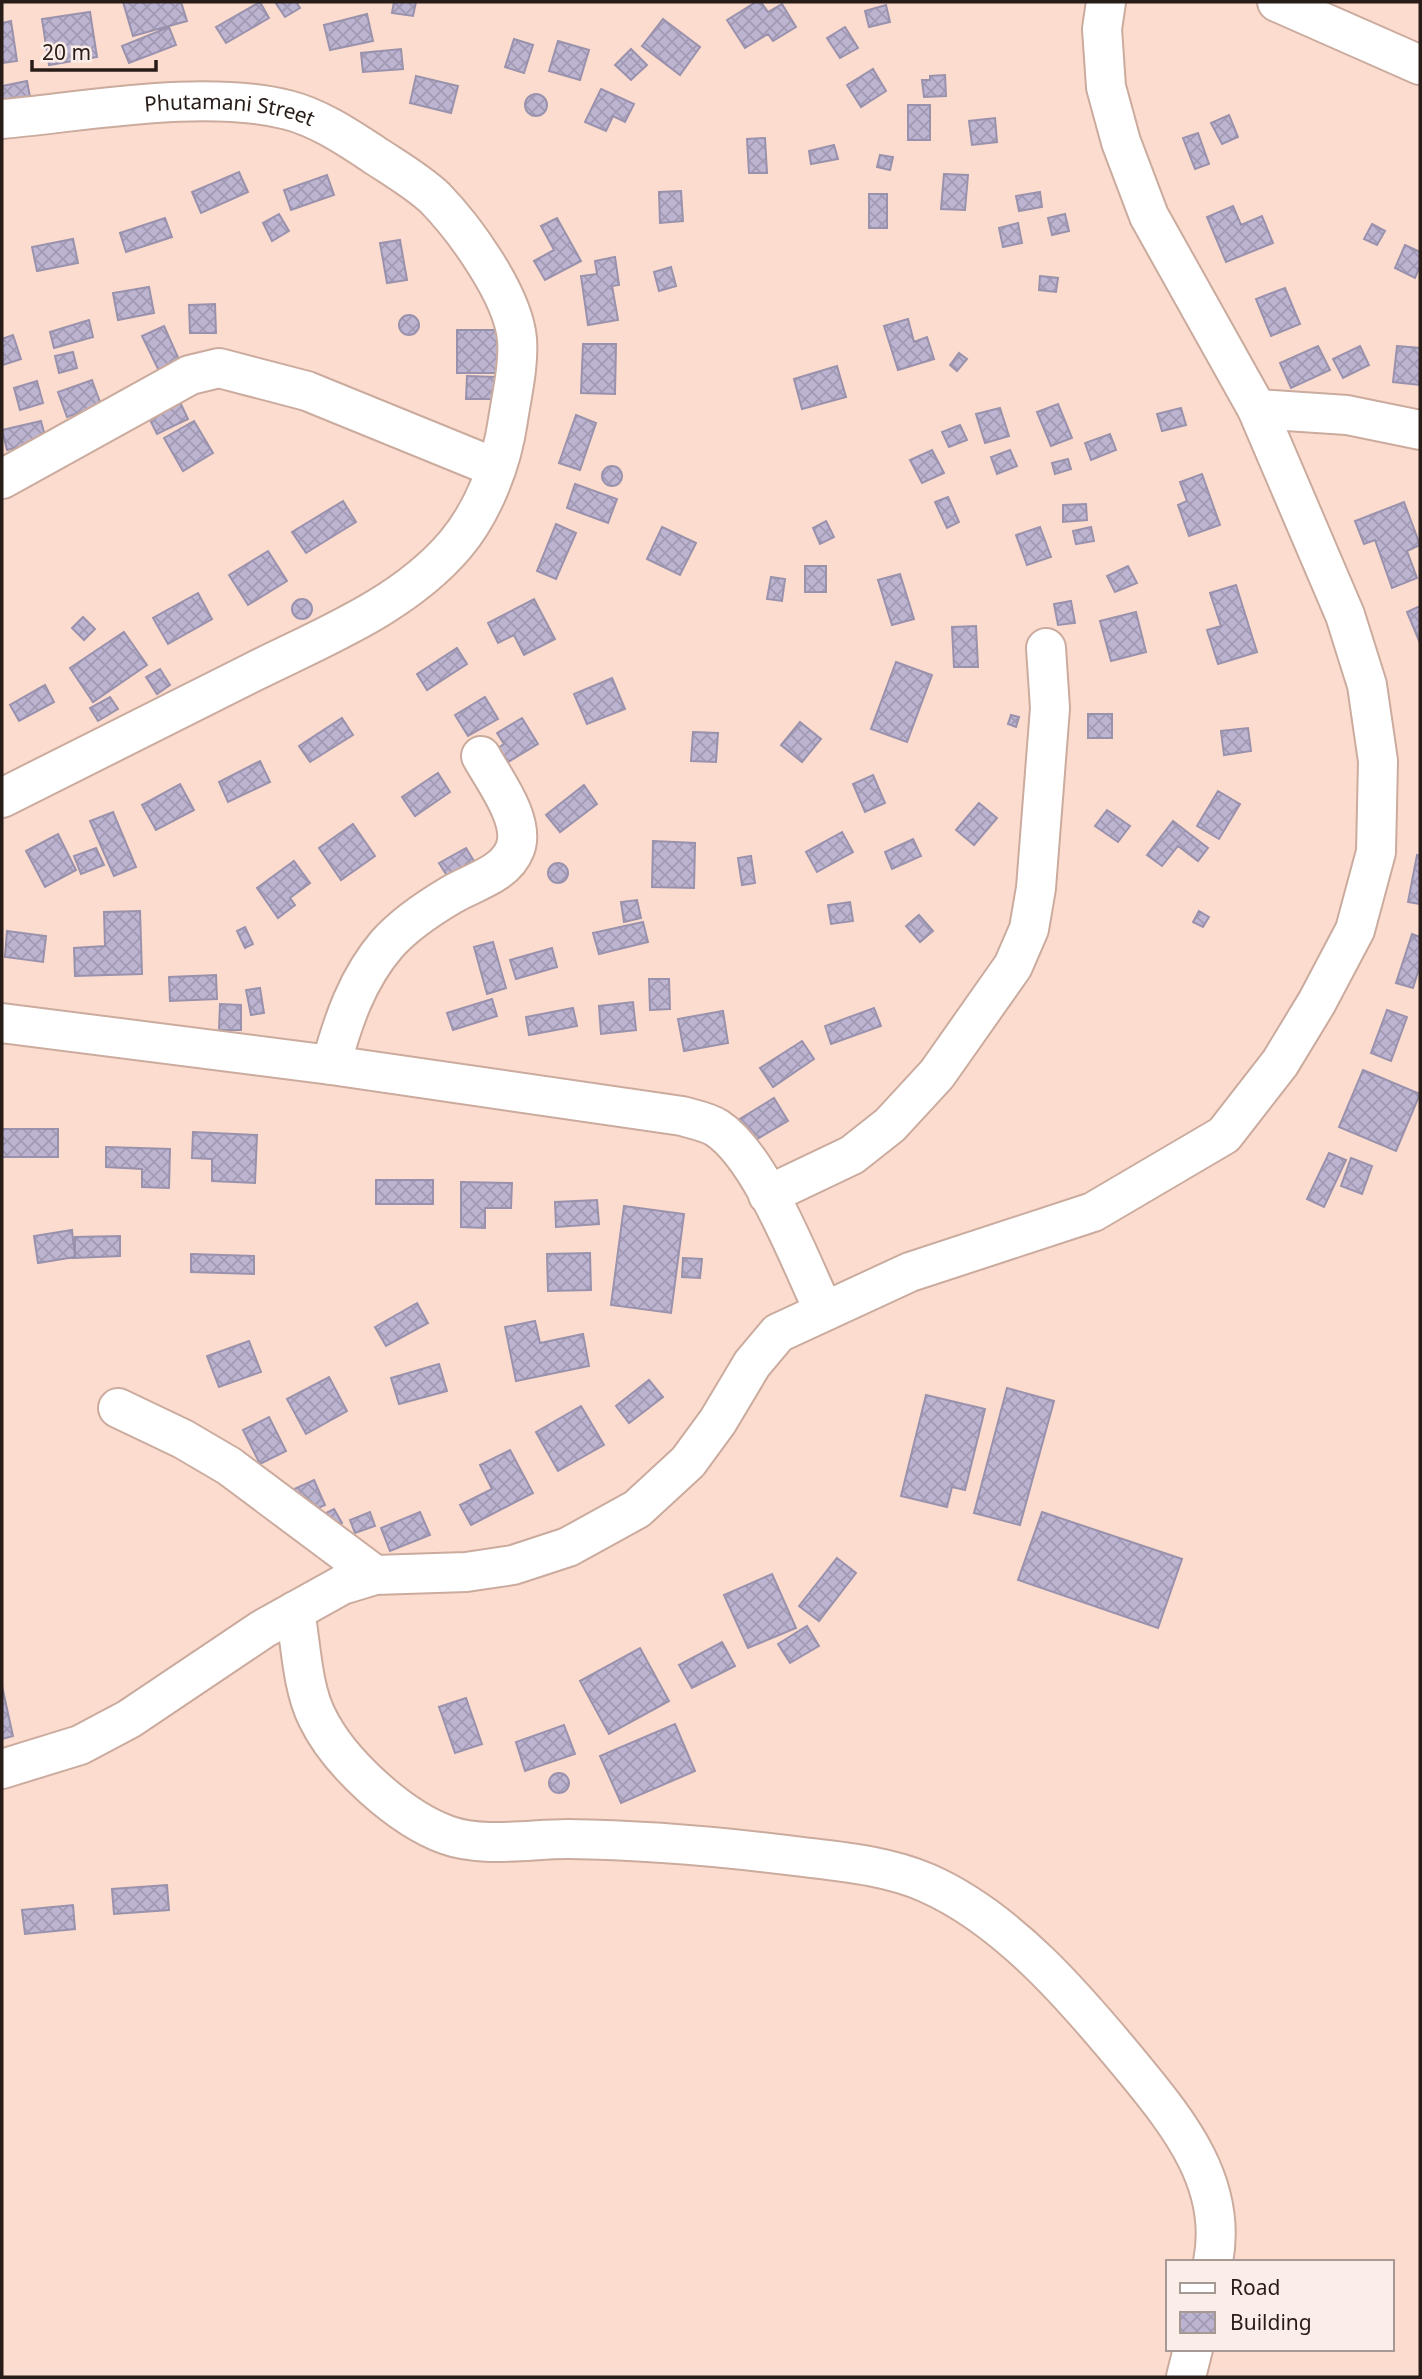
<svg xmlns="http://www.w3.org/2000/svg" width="1422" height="2379" viewBox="0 0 1422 2379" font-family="'Noto Sans',sans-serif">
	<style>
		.building { fill: url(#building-cross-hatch); stroke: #9a92ad; stroke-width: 2 }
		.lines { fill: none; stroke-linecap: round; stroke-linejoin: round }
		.street-casing { stroke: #caab9e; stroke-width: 42 }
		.secondary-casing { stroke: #caab9e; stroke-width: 42 }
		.street { stroke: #fff; stroke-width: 38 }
		.secondary { stroke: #fff; stroke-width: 38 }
		.labels { text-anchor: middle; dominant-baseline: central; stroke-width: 5; stroke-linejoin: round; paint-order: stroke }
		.street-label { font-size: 21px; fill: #271c17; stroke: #fbede8 }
	</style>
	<defs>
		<pattern id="building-cross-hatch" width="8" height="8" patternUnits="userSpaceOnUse" patternTransform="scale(1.75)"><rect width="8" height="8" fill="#bcb4d1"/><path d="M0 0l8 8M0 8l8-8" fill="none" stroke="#a29ab3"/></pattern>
	</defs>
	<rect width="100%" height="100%" fill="#fcdcce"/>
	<!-- building -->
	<path class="building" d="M 123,2 L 181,2 L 187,21 L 133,36 Z
		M 260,2 L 269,18 L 226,43 L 216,27 Z
		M 275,2 L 296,2 L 300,8 L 285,17 Z
		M 394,2 L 416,2 L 413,16 L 392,13 Z
		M 756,2 L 761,2 L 768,12 L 782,4 L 796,27 L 773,41 L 768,34 L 745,48 L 727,20 Z
		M 886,5 L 890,22 L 869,27 L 865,11 Z
		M 90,12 L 97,57 L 49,65 L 42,19 Z
		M 367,14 L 373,41 L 330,50 L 324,25 Z
		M 663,19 L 700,47 L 680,75 L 642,46 Z
		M 11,21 L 17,61 L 2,63 L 2,23 Z
		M 169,27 L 176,45 L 129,63 L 122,46 Z
		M 845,27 L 858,48 L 840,58 L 827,38 Z
		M 514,39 L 533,45 L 524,73 L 505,67 Z
		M 558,41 L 589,50 L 580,80 L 549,71 Z
		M 401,49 L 403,69 L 363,72 L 361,53 Z
		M 631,49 L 647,65 L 631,80 L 615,65 Z
		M 873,69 L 886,91 L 861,107 L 847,85 Z
		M 945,75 L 946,96 L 924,97 L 922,80 L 930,80 L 930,76 Z
		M 416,76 L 458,86 L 451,113 L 410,103 Z
		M 27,81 L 30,97 L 3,101 L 2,86 Z
		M 601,89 L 634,104 L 625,122 L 613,116 L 606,131 L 585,122 Z
		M525 105a11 11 0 1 1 22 0a11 11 0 1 1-22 0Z
		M 908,105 L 930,105 L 930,140 L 908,140 Z
		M 1229,115 L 1238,137 L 1222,144 L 1211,123 Z
		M 995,118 L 997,142 L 972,145 L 969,121 Z
		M 1198,133 L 1209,164 L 1195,169 L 1183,138 Z
		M 765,138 L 767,173 L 749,173 L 747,139 Z
		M 834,145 L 838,159 L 811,164 L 809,151 Z
		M 880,155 L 893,157 L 890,170 L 877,167 Z
		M 239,172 L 248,192 L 201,213 L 192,192 Z
		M 944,174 L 968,175 L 965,210 L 941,209 Z
		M 327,175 L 334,195 L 291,210 L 284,190 Z
		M 681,191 L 683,221 L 660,223 L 659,192 Z
		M 1040,192 L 1042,207 L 1019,211 L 1016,196 Z
		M 869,194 L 887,194 L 887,228 L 869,228 Z
		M 1233,206 L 1241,225 L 1262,216 L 1273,243 L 1226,262 L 1207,217 Z
		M 279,214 L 289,231 L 272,241 L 263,223 Z
		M 1065,214 L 1069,231 L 1052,235 L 1048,218 Z
		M 165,218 L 172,237 L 126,252 L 120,233 Z
		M 557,218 L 581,261 L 545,280 L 534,261 L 554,250 L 541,226 Z
		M 1018,223 L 1022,243 L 1003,247 L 999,228 Z
		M 1372,224 L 1385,231 L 1377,245 L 1364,239 Z
		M 73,239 L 78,263 L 37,271 L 32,247 Z
		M 400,240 L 407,280 L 387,283 L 380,243 Z
		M 1405,245 L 1420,252 L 1420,266 L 1415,278 L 1395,268 Z
		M 615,257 L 619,285 L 612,286 L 618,320 L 588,325 L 581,276 L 597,274 L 595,261 Z
		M 671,267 L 676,286 L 659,291 L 654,272 Z
		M 1040,276 L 1058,278 L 1056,292 L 1039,290 Z
		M 149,287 L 154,313 L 118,320 L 113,293 Z
		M 1285,288 L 1300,324 L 1271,336 L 1256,299 Z
		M 215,304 L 216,333 L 190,333 L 189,305 Z
		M399 325a10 10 0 1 1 20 0a10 10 0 1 1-20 0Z
		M 908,319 L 914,342 L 927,337 L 934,359 L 898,370 L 884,326 Z
		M 89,320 L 93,337 L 54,348 L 50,332 Z
		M 164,326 L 181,364 L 160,373 L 142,336 Z
		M 457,330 L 500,330 L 500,373 L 457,373 Z
		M 13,335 L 21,359 L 3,365 L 2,339 Z
		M 583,344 L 616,344 L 615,394 L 581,393 Z
		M 1318,346 L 1330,370 L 1291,388 L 1280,363 Z
		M 1360,346 L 1369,365 L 1343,378 L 1333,359 Z
		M 1397,346 L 1420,348 L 1420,385 L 1393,382 Z
		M 73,352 L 77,368 L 59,373 L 55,356 Z
		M 959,353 L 967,359 L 957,371 L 950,365 Z
		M 837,366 L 846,397 L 802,409 L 794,379 Z
		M 467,376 L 496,377 L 496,399 L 466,399 Z
		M 92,380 L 101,405 L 67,417 L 58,392 Z
		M 37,381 L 43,403 L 20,410 L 14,388 Z
		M 179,400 L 188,419 L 157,434 L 148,416 Z
		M 1058,404 L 1072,438 L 1051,446 L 1037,412 Z
		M 1000,408 L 1009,436 L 985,443 L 976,414 Z
		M 1181,408 L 1186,425 L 1162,431 L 1157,414 Z
		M 576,415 L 596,423 L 580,470 L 559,463 Z
		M 41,421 L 46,440 L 7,450 L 2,430 Z
		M 194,421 L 213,453 L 183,471 L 164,438 Z
		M 960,425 L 967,440 L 949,447 L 942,432 Z
		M 1110,434 L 1116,450 L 1091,460 L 1085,443 Z
		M 932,450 L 944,473 L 922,483 L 910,460 Z
		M 1010,450 L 1017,466 L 997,474 L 991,457 Z
		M 1068,459 L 1071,469 L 1055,474 L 1052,463 Z
		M602 476a10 10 0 1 1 20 0a10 10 0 1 1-20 0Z
		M 1202,474 L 1220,525 L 1189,536 L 1178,505 L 1187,501 L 1180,482 Z
		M 575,484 L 617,499 L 608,523 L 567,508 Z
		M 948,497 L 959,522 L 947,528 L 935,502 Z
		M 343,501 L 356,522 L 306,553 L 292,532 Z
		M 1404,502 L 1420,545 L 1407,551 L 1417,578 L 1392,588 L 1375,540 L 1364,544 L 1355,521 Z
		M 1086,504 L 1087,520 L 1063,522 L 1063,505 Z
		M 826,521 L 834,537 L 820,544 L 813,528 Z
		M 556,524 L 576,533 L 556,579 L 537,571 Z
		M 662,527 L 696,543 L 680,575 L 647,559 Z
		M 1040,527 L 1051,557 L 1027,565 L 1016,535 Z
		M 1091,527 L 1094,541 L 1076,544 L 1073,531 Z
		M 268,551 L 287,581 L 248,605 L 229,575 Z
		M 805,566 L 826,566 L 826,592 L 805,592 Z
		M 1128,566 L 1137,583 L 1115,592 L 1107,576 Z
		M 900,574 L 914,619 L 892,625 L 878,580 Z
		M 771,577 L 785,579 L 782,601 L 767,599 Z
		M 1236,585 L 1257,652 L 1218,664 L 1207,630 L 1221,626 L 1210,593 Z
		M 198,593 L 212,619 L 168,644 L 153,618 Z
		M292 609a10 10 0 1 1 20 0a10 10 0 1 1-20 0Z
		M 534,599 L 555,639 L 524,655 L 514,635 L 498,643 L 488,623 Z
		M 1071,601 L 1075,623 L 1058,625 L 1054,604 Z
		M 1420,606 L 1420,643 L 1407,612 Z
		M 1136,612 L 1146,652 L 1111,661 L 1100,621 Z
		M 83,617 L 95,629 L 84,640 L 72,628 Z
		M 976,626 L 978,667 L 954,667 L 952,627 Z
		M 124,632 L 147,665 L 93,702 L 70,668 Z
		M 457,648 L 467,664 L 427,690 L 417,674 Z
		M 896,662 L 932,675 L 907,742 L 871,729 Z
		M 160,669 L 170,685 L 157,694 L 146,677 Z
		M 612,678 L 625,709 L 587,724 L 574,694 Z
		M 45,685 L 54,702 L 19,721 L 10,705 Z
		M 110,697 L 118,709 L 98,721 L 90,708 Z
		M 485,697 L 498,719 L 468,736 L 455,715 Z
		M 1088,714 L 1112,714 L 1112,738 L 1088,738 Z
		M 1011,715 L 1019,717 L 1016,727 L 1008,724 Z
		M 342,718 L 353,735 L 310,762 L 299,746 Z
		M 522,718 L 538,744 L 498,768 L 490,753 L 504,744 L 497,733 Z
		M 800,722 L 821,739 L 802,762 L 781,745 Z
		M 1248,728 L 1251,751 L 1224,755 L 1221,731 Z
		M 693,732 L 718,733 L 716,762 L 691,761 Z
		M 260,761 L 270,782 L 228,802 L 219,782 Z
		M 438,773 L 450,792 L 415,816 L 402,797 Z
		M 873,775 L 885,803 L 865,812 L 853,784 Z
		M 180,784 L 194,810 L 156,830 L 142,805 Z
		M 584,785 L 597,804 L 560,832 L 546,815 Z
		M 1218,791 L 1240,804 L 1219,839 L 1197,826 Z
		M 979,803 L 997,818 L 974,845 L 956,830 Z
		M 1107,810 L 1130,826 L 1118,842 L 1095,826 Z
		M 113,812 L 136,867 L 114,876 L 90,821 Z
		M 1173,821 L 1208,848 L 1198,861 L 1178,846 L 1162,866 L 1147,855 Z
		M 353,824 L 375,856 L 341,880 L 319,848 Z
		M 842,832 L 853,852 L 817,872 L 806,852 Z
		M 58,834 L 76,870 L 45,887 L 26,851 Z
		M 913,839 L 921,856 L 892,869 L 885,852 Z
		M 653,841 L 695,843 L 694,888 L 652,887 Z
		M 96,848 L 104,865 L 81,874 L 74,856 Z
		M 466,848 L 480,871 L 454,887 L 439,863 Z
		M 1417,855 L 1420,856 L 1420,904 L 1408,902 Z
		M 751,856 L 755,883 L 742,885 L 738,858 Z
		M 294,861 L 310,883 L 290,898 L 295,905 L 278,918 L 257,888 Z
		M548 873a10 10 0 1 1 20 0a10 10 0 1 1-20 0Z
		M 637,900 L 641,918 L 624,922 L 621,902 Z
		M 850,902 L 853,921 L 831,924 L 828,905 Z
		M 140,911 L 142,974 L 75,976 L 74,948 L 105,946 L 104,912 Z
		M 1199,911 L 1209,917 L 1203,927 L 1193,922 Z
		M 919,915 L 933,931 L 920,942 L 906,926 Z
		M 643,922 L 648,942 L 599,954 L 593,933 Z
		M 245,927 L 253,944 L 245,948 L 237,931 Z
		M 7,931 L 46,936 L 43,962 L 5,957 Z
		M 1412,934 L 1420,937 L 1420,965 L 1413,988 L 1396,983 Z
		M 493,942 L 506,988 L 487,994 L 474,947 Z
		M 552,948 L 557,967 L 516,979 L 510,960 Z
		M 216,975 L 217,999 L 170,1001 L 169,977 Z
		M 649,979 L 669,979 L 670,1009 L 650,1010 Z
		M 260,988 L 264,1013 L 251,1015 L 246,990 Z
		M 492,999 L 497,1016 L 453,1030 L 447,1013 Z
		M 633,1002 L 636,1030 L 601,1034 L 599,1006 Z
		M 220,1004 L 241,1005 L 241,1030 L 219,1030 Z
		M 573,1008 L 577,1026 L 529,1035 L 526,1017 Z
		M 874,1008 L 881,1026 L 831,1044 L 825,1026 Z
		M 1387,1010 L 1407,1017 L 1391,1061 L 1371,1053 Z
		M 723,1011 L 728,1043 L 684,1051 L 678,1019 Z
		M 802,1041 L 814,1059 L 773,1087 L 760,1068 Z
		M 1363,1070 L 1420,1094 L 1396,1151 L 1339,1127 Z
		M 774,1098 L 788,1121 L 752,1142 L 738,1120 Z
		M 2,1129 L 58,1129 L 58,1157 L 2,1157 Z
		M 193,1132 L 257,1135 L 255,1183 L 212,1181 L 212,1159 L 192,1158 Z
		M 106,1147 L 170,1149 L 169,1188 L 142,1187 L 142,1169 L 106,1167 Z
		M 1329,1153 L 1346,1160 L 1324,1207 L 1307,1199 Z
		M 1351,1158 L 1372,1166 L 1362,1194 L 1341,1186 Z
		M 376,1180 L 433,1180 L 433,1204 L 376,1204 Z
		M 461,1182 L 512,1183 L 511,1208 L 485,1208 L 485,1228 L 461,1227 Z
		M 597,1200 L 599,1224 L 556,1227 L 555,1202 Z
		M 624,1206 L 684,1214 L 671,1313 L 611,1305 Z
		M 72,1230 L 75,1257 L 38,1263 L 34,1236 Z
		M 120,1236 L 120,1256 L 75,1258 L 75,1237 Z
		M 590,1253 L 591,1290 L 548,1291 L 547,1254 Z
		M 191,1254 L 254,1256 L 254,1274 L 191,1272 Z
		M 683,1258 L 702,1259 L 700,1278 L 682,1277 Z
		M 417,1303 L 428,1323 L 386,1346 L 375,1327 Z
		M 535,1321 L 540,1343 L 583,1334 L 589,1366 L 516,1381 L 505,1327 Z
		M 249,1341 L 261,1372 L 219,1387 L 207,1356 Z
		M 439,1364 L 447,1391 L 399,1404 L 391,1378 Z
		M 329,1377 L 347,1411 L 306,1434 L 287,1399 Z
		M 649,1380 L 663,1397 L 629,1423 L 616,1406 Z
		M 1007,1388 L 1054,1401 L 1020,1525 L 974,1513 Z
		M 926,1395 L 985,1409 L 965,1490 L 952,1487 L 947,1507 L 901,1496 Z
		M 581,1406 L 604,1445 L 558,1471 L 536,1432 Z
		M 269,1417 L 286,1451 L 260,1464 L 243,1430 Z
		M 510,1450 L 533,1493 L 471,1525 L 460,1505 L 492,1489 L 480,1465 Z
		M 314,1480 L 325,1505 L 303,1515 L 292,1490 Z
		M 334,1509 L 342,1523 L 329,1531 L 320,1516 Z
		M 370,1512 L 375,1526 L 355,1533 L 350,1520 Z
		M 420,1512 L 430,1535 L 390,1551 L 381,1528 Z
		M 1042,1512 L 1182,1559 L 1158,1628 L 1018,1580 Z
		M 837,1558 L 856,1573 L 819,1621 L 799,1606 Z
		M 772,1574 L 796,1628 L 748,1648 L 724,1595 Z
		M 807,1626 L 819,1646 L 790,1663 L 778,1644 Z
		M 722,1642 L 735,1666 L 692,1688 L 679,1665 Z
		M 640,1648 L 669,1701 L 609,1734 L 580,1681 Z
		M 2,1686 L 13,1736 L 2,1739 Z
		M 466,1698 L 482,1744 L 455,1753 L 439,1707 Z
		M 675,1724 L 695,1771 L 621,1803 L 600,1756 Z
		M 564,1725 L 575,1754 L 525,1771 L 516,1742 Z
		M549 1783a10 10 0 1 1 20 0a10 10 0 1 1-20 0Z
		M 167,1885 L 169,1910 L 114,1914 L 112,1889 Z
		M 73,1905 L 75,1929 L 25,1934 L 22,1910 Z"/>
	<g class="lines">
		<!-- street casing -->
		<g class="street-casing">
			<g id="street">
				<path id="s1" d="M 2,119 C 89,111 204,89 288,110 C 319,118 347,137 373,154 C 394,168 417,181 435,198 C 465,229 513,295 517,339 C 519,365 512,394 508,420 C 502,463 483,512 455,545 C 403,606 323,637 253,672 C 169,714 85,756 2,798"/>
				<path d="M 1257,409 L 1347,415 L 1420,430"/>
				<path d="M 2,479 L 190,375 L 219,368 L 307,391 L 496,468"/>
				<path d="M 2,1023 L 331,1065 L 682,1116 C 692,1119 708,1122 717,1128 C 761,1157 800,1261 823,1309"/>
				<path d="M 331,1065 C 343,1021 357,979 387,944 C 404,925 429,908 451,895 C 472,882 505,875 515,849 C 526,821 494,780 481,756"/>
				<path d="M 768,1195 L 852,1155 L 890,1125 L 937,1074 L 1013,966 L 1029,929 L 1036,888 L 1050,708 L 1046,648"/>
				<path d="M 118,1408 L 183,1439 L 229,1466 L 375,1575"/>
				<path d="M 295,1611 C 301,1644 302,1687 317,1717 C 339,1763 400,1818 447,1835 C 483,1848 530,1839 568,1839 C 646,1840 725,1847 803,1857 C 845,1862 888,1866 927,1883 C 1009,1919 1078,2001 1134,2069 C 1180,2125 1228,2185 1213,2262"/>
				<path d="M 2,1769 L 80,1745 L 129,1719 L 263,1629 L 342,1585 L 375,1575 L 466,1572 L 513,1565 L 568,1547 L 637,1509 L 688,1462 L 718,1421 L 752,1364 L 778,1333 L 910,1272 L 1093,1212 L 1224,1135 L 1280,1063 L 1317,1002 L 1355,930 L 1376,852 L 1378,761 L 1367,685 L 1345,615 L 1257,409 L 1149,216 L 1121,142 L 1106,87 L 1102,29 L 1106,2"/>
				<path d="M 1186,2377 L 1193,2349"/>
			</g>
		</g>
		<!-- secondary casing -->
		<g class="secondary-casing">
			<path id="secondary" d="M 1277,2 L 1420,65"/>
		</g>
		<!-- street -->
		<use href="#street" class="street"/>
		<!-- secondary -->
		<use href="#secondary" class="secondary"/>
	</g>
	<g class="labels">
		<!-- street labels -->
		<g class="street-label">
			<text stroke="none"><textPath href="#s1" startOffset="229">Phutamani Street</textPath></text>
		</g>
	</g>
	<!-- border -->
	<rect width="1422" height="2379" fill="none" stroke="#271c17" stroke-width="7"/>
	<!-- legend -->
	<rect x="1166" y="2260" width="228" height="91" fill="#fbede8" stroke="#a69994" stroke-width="2"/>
	<rect x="1180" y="2283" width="35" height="10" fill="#ffffff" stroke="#a69994" stroke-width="2"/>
	<text x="1230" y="2295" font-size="21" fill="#271c17">Road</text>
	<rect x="1180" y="2312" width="35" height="21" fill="url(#building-cross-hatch)" stroke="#a69994" stroke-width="2"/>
	<text x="1230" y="2330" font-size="21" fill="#271c17">Building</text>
	<!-- scale -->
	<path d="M32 60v10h124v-10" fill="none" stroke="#271c17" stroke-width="3.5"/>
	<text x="42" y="60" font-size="21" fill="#271c17" stroke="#fbede8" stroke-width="5" paint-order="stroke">20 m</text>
</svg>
